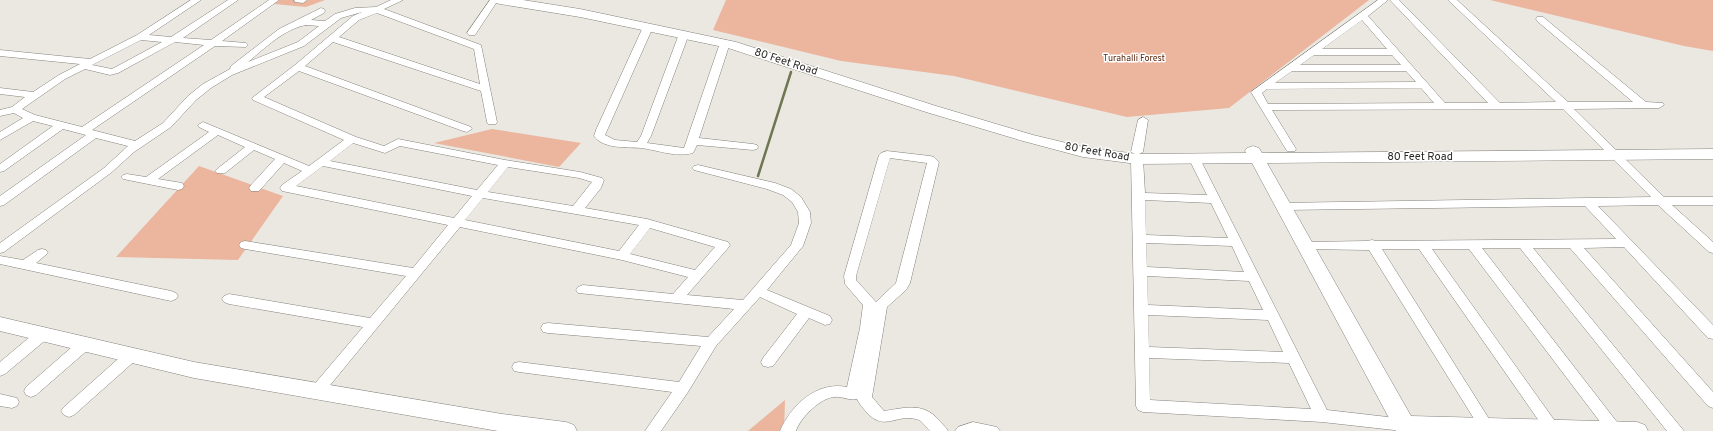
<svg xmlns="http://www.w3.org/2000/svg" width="1713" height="431" viewBox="0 0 1713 431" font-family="Overpass,sans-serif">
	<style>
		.green { fill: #ebb59e }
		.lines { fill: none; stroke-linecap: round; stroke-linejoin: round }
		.stream { stroke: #6e7751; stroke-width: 2.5 }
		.street-casing { stroke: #85827c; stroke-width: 1 }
		.secondary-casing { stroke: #85827c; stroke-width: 1 }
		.street { fill: #fff; fill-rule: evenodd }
		.secondary { fill: #fff; fill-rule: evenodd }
		.labels { text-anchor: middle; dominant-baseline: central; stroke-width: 3; stroke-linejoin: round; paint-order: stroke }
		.far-park-label { font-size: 9px; fill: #5b280e; stroke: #fff }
		.street-label { font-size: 11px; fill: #2b2a28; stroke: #fff }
	</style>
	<rect width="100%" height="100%" fill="#ebe8e2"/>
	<!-- green -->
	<path class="green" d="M 279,0 L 325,0 L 306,7 L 274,4 Z
		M 726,0 L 1369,0 L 1229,108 L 1127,117 L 954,76 L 841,61 L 713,30 Z
		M 1490,0 L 1713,0 L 1713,51 L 1684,46 Z
		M 492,129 L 581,143 L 559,167 L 434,143 Z
		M 199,166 L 283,196 L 238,260 L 116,257 Z
		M 785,400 L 784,431 L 748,431 Z"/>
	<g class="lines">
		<!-- stream -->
		<path class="stream" d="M 758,176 L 791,72"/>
		<!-- street casing -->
		<g class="street-casing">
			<path id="street" d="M 191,0 L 201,0 L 149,35 L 171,37 L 228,0 L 238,0 L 183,38 L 211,40 L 269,0 L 279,0 L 222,41 L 246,43 L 248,45 L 246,47 L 215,46 L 92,130 L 135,141 L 163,123 L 188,96 L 203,84 L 230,69 L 231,66 L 279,29 L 321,8 L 324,9 L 325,11 L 324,13 L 311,20 L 325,21 L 335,14 L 355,8 L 376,7 L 391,0 L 403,0 L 384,9 L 481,45 L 497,122 L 496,124 L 488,124 L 487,122 L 481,91 L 333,42 L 305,66 L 471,127 L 472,129 L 467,132 L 463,131 L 299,71 L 264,97 L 356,137 L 384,146 L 398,139 L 505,160 L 580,172 L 602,178 L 604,180 L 601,188 L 585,208 L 647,219 L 728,242 L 730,245 L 728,248 L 687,295 L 743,300 L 791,245 L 799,223 L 798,212 L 792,202 L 783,195 L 767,189 L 694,170 L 692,168 L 694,166 L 698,165 L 775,183 L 791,189 L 801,197 L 810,212 L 811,223 L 803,246 L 767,290 L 830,316 L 832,320 L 830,324 L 825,325 L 809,318 L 773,366 L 768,367 L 763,366 L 761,362 L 763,358 L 797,314 L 760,297 L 716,346 L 688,392 L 661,431 L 645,431 L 672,392 L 519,372 L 514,371 L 512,367 L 514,363 L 519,362 L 679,382 L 701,346 L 548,333 L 543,332 L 541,328 L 543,324 L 548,323 L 708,337 L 734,309 L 578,293 L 576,290 L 578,287 L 583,285 L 673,294 L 688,277 L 622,260 L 460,227 L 322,395 L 317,397 L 312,395 L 310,391 L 312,387 L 363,327 L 229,304 L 224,302 L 222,299 L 224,296 L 229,294 L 370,318 L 406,276 L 245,249 L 241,248 L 239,245 L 241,242 L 245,241 L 413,268 L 448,225 L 282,191 L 280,188 L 282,185 L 302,171 L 284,163 L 259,191 L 251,191 L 249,188 L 251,185 L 275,159 L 254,150 L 225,173 L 217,173 L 215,171 L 217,169 L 245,147 L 218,135 L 158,179 L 182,183 L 184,186 L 182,189 L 178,190 L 123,179 L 121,177 L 123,175 L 127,174 L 146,177 L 209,132 L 199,127 L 198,125 L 203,122 L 309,166 L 344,140 L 253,100 L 252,98 L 295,65 L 353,16 L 362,12 L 341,18 L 304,46 L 232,75 L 211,88 L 196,100 L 171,127 L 134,152 L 112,172 L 4,252 L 0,253 L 0,243 L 104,168 L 128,146 L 96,138 L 4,205 L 0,206 L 0,196 L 86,135 L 63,129 L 4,171 L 0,172 L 0,164 L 53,126 L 33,121 L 0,140 L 0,132 L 23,118 L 14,113 L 0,116 L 0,110 L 12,107 L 25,97 L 0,94 L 0,88 L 33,92 L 59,75 L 80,64 L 0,56 L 0,50 L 90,59 L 137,35 ZM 377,13 L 474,49 L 480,84 L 339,37 L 359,20 ZM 306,25 L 319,26 L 298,42 L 248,62 C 265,48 284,29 306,25 ZM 141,40 L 162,42 L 112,69 L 92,65 ZM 175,42 L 204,45 L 82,127 L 35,115 L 22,109 L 65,79 L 85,69 L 110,75 L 118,73 ZM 353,143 L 385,153 L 400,146 L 498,165 L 477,190 L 330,161 ZM 323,166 L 472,196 L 454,218 L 296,186 ZM 508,167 L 579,178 L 592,182 L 573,206 L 488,192 ZM 483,198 L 639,225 L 619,251 L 465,220 ZM 650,228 L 715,247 L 695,270 L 630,254 Z
				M 294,0 L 307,0 L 303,3 L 295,2 Z
				M 490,0 L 498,0 L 475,35 L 469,35 L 467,33 Z
				M 1378,0 L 1388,0 L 1368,16 L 1445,103 L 1488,103 L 1390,0 L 1399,0 L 1500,103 L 1556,102 L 1448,0 L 1457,0 L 1568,102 L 1633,102 L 1537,21 L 1536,19 L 1537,17 L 1543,17 L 1646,102 L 1663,103 L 1664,105 L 1659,108 L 1574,109 L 1664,197 L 1713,197 L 1713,205 L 1672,205 L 1713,242 L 1713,253 L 1709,252 L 1658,205 L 1598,206 L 1713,325 L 1713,339 L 1708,338 L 1624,247 L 1584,248 L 1713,392 L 1713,408 L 1708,406 L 1570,248 L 1533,248 L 1684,431 L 1667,431 L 1520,248 L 1482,248 L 1620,426 L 1622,431 L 1607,431 L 1469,249 L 1432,249 L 1557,424 L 1560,428 L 1558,431 L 1546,431 L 1419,249 L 1382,249 L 1491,422 L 1494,426 L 1491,430 L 1481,430 L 1369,250 L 1302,249 L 1300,246 L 1302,243 L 1306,242 L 1367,241 L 1372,240 L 1376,241 L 1616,239 L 1585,206 L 1283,210 L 1279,209 L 1277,206 L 1279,203 L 1651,197 L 1563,109 L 1272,110 L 1296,149 L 1295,151 L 1287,151 L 1251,92 ZM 1362,20 L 1387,49 L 1322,49 ZM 1314,55 L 1392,55 L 1401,65 L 1300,65 ZM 1292,71 L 1406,71 L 1416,82 L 1275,83 ZM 1421,88 L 1434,103 L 1268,104 L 1262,93 L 1267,89 Z
				M 648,24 L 653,27 L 605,135 L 615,140 L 637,142 L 641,136 L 679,34 L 684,31 L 689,34 L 651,136 L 647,143 L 684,148 L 720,43 L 725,40 L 730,43 L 699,138 L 753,144 L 757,145 L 758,147 L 757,149 L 753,150 L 697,145 L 693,153 C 676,158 658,150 641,148 C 626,147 603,149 594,136 L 596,130 L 643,27 Z
				M 1143,117 L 1148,120 L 1143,152 L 1137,155 L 1131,152 L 1138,120 Z
				M 887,151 L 930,156 L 934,157 L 939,162 L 910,283 L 906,290 L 887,307 L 872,397 L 884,411 C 905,408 922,402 938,419 C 941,423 945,426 948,431 L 930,431 C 926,427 922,420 916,419 C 896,414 886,431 868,414 C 864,409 859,404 857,399 C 849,401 842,396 835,397 C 821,397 800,418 796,431 L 780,431 C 791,405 817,381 847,387 L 860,328 L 863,305 L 845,284 L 844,276 L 879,155 L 881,153 ZM 890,158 L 927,163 L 896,283 L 876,302 L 856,280 L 856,276 Z
				M 1137,156 L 1143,159 L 1145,193 L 1207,195 L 1189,159 L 1191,157 L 1199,157 L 1327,410 L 1405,419 L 1410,421 L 1413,425 L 1410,429 L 1403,431 L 1322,422 L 1143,412 L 1138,410 L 1136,406 L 1131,159 ZM 1145,200 L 1211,203 L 1228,238 L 1146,235 ZM 1146,243 L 1232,246 L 1244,272 L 1147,267 ZM 1147,276 L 1249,281 L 1263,310 L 1148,305 ZM 1148,315 L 1268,320 L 1283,352 L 1149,347 ZM 1149,358 L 1289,363 L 1311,409 L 1150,400 Z
				M 42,249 L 46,250 L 48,253 L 36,263 L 171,291 L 176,293 L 178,296 L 176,299 L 171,301 L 0,264 L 0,256 L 23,260 L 38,250 Z
				M 43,329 L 48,330 L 50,334 L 48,338 L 5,374 L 0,376 L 0,362 L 38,330 Z
				M 85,339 L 90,340 L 92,344 L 90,348 L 36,395 L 31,397 L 26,395 L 24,391 L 26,387 L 80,340 Z
				M 132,350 L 137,351 L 139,355 L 137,359 L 74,415 L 69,417 L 64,415 L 61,411 L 64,407 L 127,351 Z
				M 0,394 L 17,398 L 19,402 L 17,406 L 12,408 L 0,406 Z
				M 973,422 L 997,427 L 1000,431 L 955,431 L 958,427 Z"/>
		</g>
		<!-- secondary casing -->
		<g class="secondary-casing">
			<path id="secondary" d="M 494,0 L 523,0 L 580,9 L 736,42 L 936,106 L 1033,135 L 1083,147 L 1137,154 L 1246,153 L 1245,151 L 1247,148 L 1253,146 L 1259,148 L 1262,153 L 1713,149 L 1713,159 L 1267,163 L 1411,416 L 1637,422 L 1645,425 L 1648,431 L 1396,431 L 1252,163 L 1137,164 L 1083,157 L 1023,141 L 926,112 L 728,48 L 580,17 L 500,4 L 496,3 Z
				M 0,317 L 194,362 L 502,414 L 566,422 L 574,425 L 577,431 L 498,431 L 194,378 L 0,331 Z"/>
		</g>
		<!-- street -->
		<use href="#street" class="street"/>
		<!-- secondary -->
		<use href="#secondary" class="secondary"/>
	</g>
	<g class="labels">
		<!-- far-park labels -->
		<g class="far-park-label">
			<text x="1134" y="58">Turahalli Forest</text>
		</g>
		<!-- street labels -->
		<g class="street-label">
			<text transform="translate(786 62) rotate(18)">80 Feet Road</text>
			<text transform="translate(1097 152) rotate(10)">80 Feet Road</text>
			<text x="1420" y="157">80 Feet Road</text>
		</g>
	</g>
</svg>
